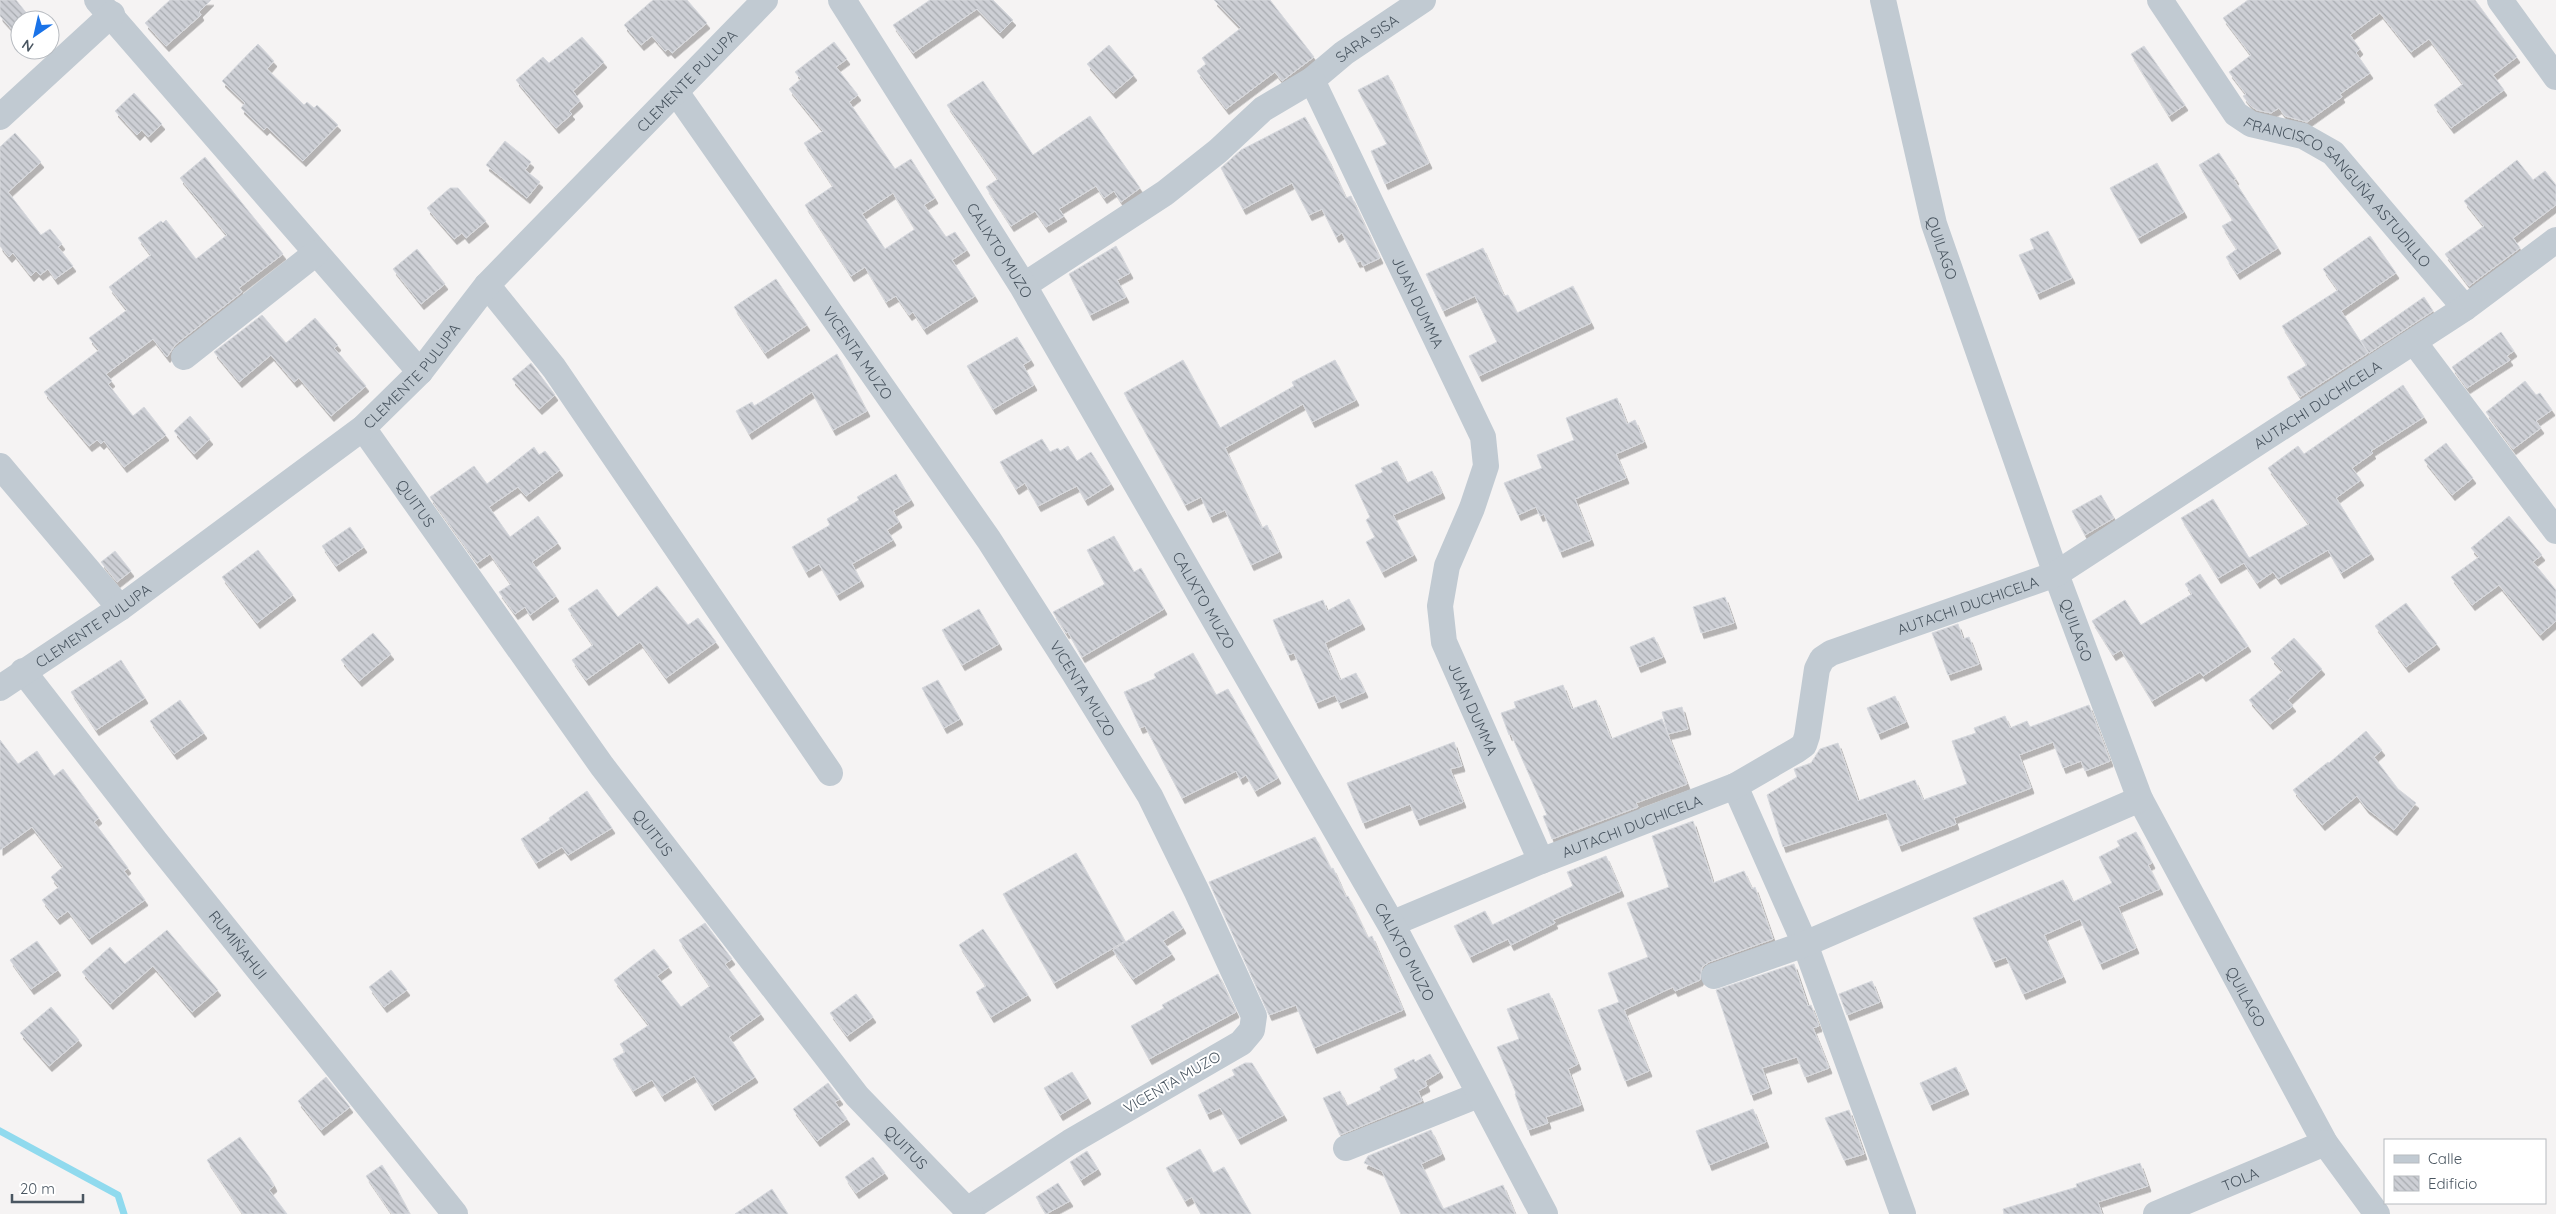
<svg xmlns="http://www.w3.org/2000/svg" width="2556" height="1214" viewBox="0 0 2556 1214" font-family="Quicksand,sans-serif">
	<style>
		.lines { fill: none; stroke-linecap: round; stroke-linejoin: round }
		.stream { stroke: #90daee; stroke-width: 7 }
		.building { fill: url(#building-back-hatch); stroke: #d7d9de; fill-rule: evenodd; filter: url(#shadow) }
		.minor { stroke: #c1cad2; stroke-width: 26 }
		.tertiary { stroke: #c1cad2; stroke-width: 28 }
		.labels { text-anchor: middle; dominant-baseline: central; stroke-width: 4; stroke-linejoin: round; paint-order: stroke }
		.street-label { font-size: 15px; fill: #4a5661; stroke: #fff }
	</style>
	<defs>
		<pattern id="building-back-hatch" width="6" height="6" patternUnits="userSpaceOnUse" patternTransform="scale(1.25)"><rect width="6" height="6" fill="#cdcfd5"/><path d="M-1 5l2 2M0 0l6 6M5-1l2 2" fill="none" stroke="#a8abb0"/></pattern>
		<filter id="shadow"><feDropShadow dx="3" dy="5.5" stdDeviation="0" flood-color="#0004"/></filter>
	</defs>
	<rect width="100%" height="100%" fill="#f5f3f3"/>
	<g class="lines">
		<!-- stream -->
		<path class="stream" d="M 0,1131 L 118,1195 L 124,1214"/>
	</g>
	<!-- building -->
	<path class="building" d="M 0,0 L 16,0 L 32,20 L 20,20 L 20,38 L 0,16 Z
		M 170,0 L 211,0 L 199,12 L 201,15 L 166,46 L 145,23 Z
		M 653,0 L 687,0 L 707,23 L 672,53 L 668,49 L 665,51 L 652,36 L 641,45 L 624,25 Z
		M 930,0 L 993,0 L 1013,20 L 1000,33 L 977,9 L 913,53 L 893,25 Z
		M 1214,0 L 1270,0 L 1314,57 L 1282,81 L 1275,72 L 1226,109 L 1197,71 L 1206,64 L 1202,58 L 1241,28 Z
		M 2248,0 L 2475,0 L 2517,57 L 2493,75 L 2504,90 L 2451,128 L 2434,105 L 2463,84 L 2429,39 L 2411,52 L 2380,13 L 2350,35 L 2360,49 L 2356,53 L 2370,73 L 2340,94 L 2342,97 L 2307,122 L 2285,116 L 2279,108 L 2271,113 L 2257,110 L 2251,106 L 2243,96 L 2246,94 L 2229,72 L 2251,55 L 2223,18 Z
		M 582,37 L 604,62 L 573,91 L 580,101 L 569,111 L 572,114 L 556,128 L 516,80 L 543,57 L 549,63 Z
		M 834,42 L 847,59 L 836,67 L 858,95 L 849,102 L 895,169 L 911,159 L 935,198 L 924,205 L 946,237 L 955,232 L 967,250 L 952,260 L 975,296 L 924,329 L 913,312 L 909,315 L 896,296 L 886,302 L 865,267 L 851,276 L 805,205 L 833,186 L 804,143 L 823,131 L 789,89 L 801,79 L 795,72 ZM 893,193 L 915,229 L 885,249 L 862,214 Z
		M 258,44 L 274,61 L 267,69 L 304,105 L 307,102 L 314,108 L 317,105 L 338,125 L 303,161 L 267,127 L 264,130 L 241,108 L 245,103 L 222,81 Z
		M 1109,45 L 1134,75 L 1113,93 L 1087,64 Z
		M 2144,46 L 2185,105 L 2169,116 L 2131,54 Z
		M 1388,75 L 1429,163 L 1385,184 L 1371,151 L 1387,144 L 1358,90 Z
		M 983,81 L 1033,155 L 1090,116 L 1140,188 L 1121,202 L 1114,191 L 1104,198 L 1096,186 L 1059,209 L 1064,216 L 1046,227 L 1035,211 L 1011,226 L 986,187 L 998,179 L 947,105 Z
		M 134,93 L 162,124 L 148,137 L 142,130 L 137,135 L 115,111 Z
		M 1305,117 L 1327,157 L 1346,198 L 1351,196 L 1380,258 L 1363,266 L 1361,261 L 1357,262 L 1342,233 L 1336,237 L 1322,209 L 1309,215 L 1292,183 L 1243,209 L 1221,168 L 1241,150 Z
		M 15,133 L 41,162 L 8,192 L 41,235 L 50,229 L 62,244 L 58,247 L 73,266 L 55,279 L 48,269 L 40,275 L 36,271 L 31,276 L 13,253 L 9,257 L 0,246 L 0,147 Z
		M 505,141 L 531,162 L 525,170 L 540,182 L 527,198 L 486,165 Z
		M 2219,153 L 2236,179 L 2234,180 L 2278,248 L 2237,274 L 2226,257 L 2237,249 L 2222,226 L 2233,220 L 2199,165 Z
		M 205,157 L 283,254 L 239,288 L 242,292 L 175,345 L 167,357 L 153,339 L 106,374 L 112,381 L 108,384 L 133,416 L 144,407 L 166,435 L 124,467 L 104,441 L 101,444 L 97,440 L 89,446 L 44,392 L 99,350 L 89,338 L 127,310 L 109,287 L 151,255 L 138,238 L 161,221 L 163,223 L 166,220 L 196,259 L 227,235 L 180,178 Z
		M 2517,160 L 2533,180 L 2545,171 L 2556,185 L 2556,205 L 2513,238 L 2520,248 L 2469,286 L 2445,254 L 2484,226 L 2464,201 Z
		M 2157,163 L 2184,212 L 2138,238 L 2110,188 Z
		M 450,188 L 458,188 L 486,221 L 466,238 L 462,233 L 454,239 L 427,208 Z
		M 2048,231 L 2072,278 L 2037,294 L 2019,255 L 2034,249 L 2030,239 Z
		M 2370,236 L 2396,273 L 2341,311 L 2368,353 L 2300,397 L 2287,377 L 2307,365 L 2282,326 L 2338,290 L 2323,269 Z
		M 1116,246 L 1130,273 L 1117,280 L 1126,297 L 1090,315 L 1069,274 Z
		M 1483,248 L 1504,296 L 1508,295 L 1517,313 L 1573,286 L 1591,323 L 1479,376 L 1469,356 L 1497,342 L 1475,296 L 1443,311 L 1426,274 Z
		M 417,249 L 445,284 L 421,304 L 393,269 Z
		M 776,279 L 807,325 L 765,353 L 734,307 Z
		M 2424,297 L 2433,311 L 2369,353 L 2361,341 Z
		M 262,315 L 286,343 L 315,318 L 338,345 L 334,348 L 366,386 L 331,416 L 299,378 L 294,382 L 271,355 L 239,382 L 214,352 Z
		M 2501,332 L 2514,351 L 2507,356 L 2510,360 L 2467,388 L 2452,367 Z
		M 1017,337 L 1031,360 L 1023,365 L 1034,385 L 993,409 L 967,366 Z
		M 837,354 L 867,411 L 833,430 L 812,392 L 749,434 L 736,411 L 752,402 L 754,406 Z
		M 1183,360 L 1220,428 L 1294,386 L 1292,382 L 1335,360 L 1356,400 L 1312,422 L 1303,404 L 1225,448 L 1262,528 L 1267,525 L 1279,552 L 1251,565 L 1225,510 L 1210,517 L 1201,497 L 1185,505 L 1124,393 Z
		M 531,363 L 555,395 L 539,409 L 512,379 Z
		M 2525,381 L 2536,395 L 2540,393 L 2552,410 L 2536,421 L 2541,428 L 2513,449 L 2486,412 Z
		M 2403,385 L 2424,417 L 2371,451 L 2373,453 L 2352,468 L 2361,480 L 2336,498 L 2371,554 L 2341,573 L 2328,550 L 2278,579 L 2273,572 L 2257,583 L 2244,563 L 2218,578 L 2181,518 L 2213,499 L 2249,558 L 2309,524 L 2268,468 L 2298,446 L 2304,454 Z
		M 1617,398 L 1627,424 L 1635,420 L 1644,442 L 1616,454 L 1626,478 L 1575,499 L 1591,540 L 1560,552 L 1544,514 L 1540,516 L 1536,507 L 1518,515 L 1504,483 L 1542,468 L 1537,455 L 1574,440 L 1566,418 Z
		M 190,416 L 210,439 L 194,454 L 174,431 Z
		M 1042,439 L 1050,452 L 1058,448 L 1060,451 L 1068,446 L 1077,461 L 1091,452 L 1111,484 L 1085,500 L 1077,486 L 1038,506 L 1025,483 L 1016,489 L 1000,462 Z
		M 2446,443 L 2473,478 L 2452,495 L 2424,460 Z
		M 534,447 L 539,455 L 545,451 L 560,470 L 526,496 L 518,487 L 489,507 L 510,537 L 538,516 L 558,543 L 532,562 L 556,596 L 530,615 L 525,607 L 515,614 L 499,592 L 511,584 L 490,554 L 477,563 L 430,497 L 474,466 L 487,484 Z
		M 1397,461 L 1407,483 L 1432,471 L 1442,493 L 1393,515 L 1414,555 L 1382,572 L 1366,542 L 1375,537 L 1366,520 L 1370,517 L 1355,485 L 1383,472 L 1381,468 Z
		M 896,474 L 911,500 L 893,511 L 899,522 L 887,530 L 893,540 L 852,564 L 861,581 L 837,595 L 819,564 L 806,572 L 792,547 L 830,525 L 827,519 L 859,500 L 857,497 Z
		M 2101,495 L 2114,518 L 2085,535 L 2072,511 Z
		M 2509,516 L 2542,555 L 2533,562 L 2556,590 L 2556,621 L 2540,635 L 2499,585 L 2472,605 L 2451,577 L 2479,557 L 2471,548 Z
		M 350,527 L 364,547 L 336,566 L 322,546 Z
		M 1114,536 L 1134,572 L 1141,568 L 1164,609 L 1082,657 L 1068,632 L 1066,633 L 1053,612 L 1105,584 L 1087,550 Z
		M 258,550 L 293,595 L 257,623 L 222,577 Z
		M 115,551 L 131,571 L 117,582 L 101,562 Z
		M 2200,574 L 2248,646 L 2203,676 L 2200,672 L 2152,701 L 2121,650 L 2113,655 L 2092,621 L 2125,600 L 2141,625 L 2192,594 L 2185,584 Z
		M 657,586 L 688,625 L 698,618 L 716,642 L 666,678 L 640,642 L 586,680 L 572,660 L 593,645 L 568,609 L 597,589 L 618,617 Z
		M 1725,597 L 1734,623 L 1701,633 L 1693,607 Z
		M 1349,599 L 1362,624 L 1325,643 L 1340,680 L 1356,673 L 1365,692 L 1339,703 L 1335,695 L 1316,703 L 1294,653 L 1288,655 L 1273,620 L 1323,600 L 1327,611 Z
		M 2406,603 L 2437,644 L 2406,667 L 2375,626 Z
		M 979,609 L 999,644 L 962,665 L 942,630 Z
		M 1958,624 L 1963,639 L 1969,637 L 1979,664 L 1948,675 L 1932,633 Z
		M 373,633 L 391,654 L 359,681 L 341,660 Z
		M 1654,637 L 1663,657 L 1638,667 L 1630,647 Z
		M 2294,638 L 2322,669 L 2288,700 L 2293,706 L 2270,724 L 2249,700 L 2283,671 L 2271,658 Z
		M 1193,653 L 1216,695 L 1228,689 L 1278,778 L 1255,791 L 1246,775 L 1240,779 L 1236,771 L 1182,798 L 1145,726 L 1140,728 L 1124,692 L 1156,678 L 1154,674 Z
		M 121,660 L 145,698 L 96,730 L 71,692 Z
		M 938,680 L 960,719 L 944,728 L 922,688 Z
		M 1563,685 L 1572,709 L 1596,700 L 1611,739 L 1662,719 L 1687,784 L 1636,803 L 1638,807 L 1552,839 L 1543,816 L 1547,815 L 1511,734 L 1509,735 L 1501,713 L 1516,708 L 1514,702 Z
		M 1895,696 L 1906,722 L 1878,734 L 1867,708 Z
		M 180,700 L 204,733 L 174,754 L 150,721 Z
		M 2089,705 L 2110,761 L 2085,771 L 2081,761 L 2063,768 L 2053,742 L 2019,755 L 2031,788 L 1954,818 L 1956,824 L 1899,846 L 1886,813 L 1783,847 L 1767,795 L 1797,777 L 1794,769 L 1811,763 L 1820,749 L 1838,743 L 1858,801 L 1915,780 L 1923,800 L 1967,784 L 1952,741 L 1976,733 L 1974,728 L 2005,716 L 2010,728 L 2027,721 L 2030,727 Z
		M 1682,707 L 1688,729 L 1668,734 L 1662,712 Z
		M 2366,731 L 2382,750 L 2374,757 L 2398,789 L 2416,803 L 2394,830 L 2366,808 L 2357,796 L 2322,825 L 2293,790 L 2328,762 L 2329,763 Z
		M 0,740 L 18,764 L 37,751 L 54,776 L 63,769 L 99,818 L 94,822 L 128,868 L 124,871 L 145,900 L 89,939 L 68,911 L 57,919 L 42,900 L 59,887 L 51,877 L 63,867 L 32,827 L 0,850 Z
		M 1454,742 L 1462,766 L 1450,769 L 1463,802 L 1417,820 L 1410,804 L 1363,823 L 1347,783 Z
		M 587,791 L 612,828 L 568,855 L 562,847 L 536,863 L 521,839 L 550,820 L 549,818 Z
		M 1693,821 L 1713,883 L 1744,871 L 1752,889 L 1755,887 L 1773,939 L 1709,962 L 1702,967 L 1700,980 L 1675,991 L 1673,987 L 1624,1010 L 1649,1071 L 1625,1081 L 1598,1010 L 1619,1002 L 1608,973 L 1648,957 L 1627,903 L 1669,887 L 1652,836 Z
		M 2136,832 L 2152,863 L 2148,865 L 2160,889 L 2118,907 L 2136,948 L 2100,964 L 2080,919 L 2044,935 L 2063,977 L 2023,994 L 2006,957 L 1993,962 L 1973,918 L 2063,880 L 2073,902 L 2112,883 L 2099,857 L 2120,846 L 2117,841 Z
		M 1315,837 L 1331,869 L 1333,868 L 1346,897 L 1348,896 L 1368,938 L 1372,936 L 1403,1010 L 1314,1048 L 1296,1005 L 1269,1015 L 1209,882 Z
		M 1076,853 L 1125,941 L 1054,983 L 1003,894 Z
		M 1606,856 L 1621,891 L 1553,920 L 1555,923 L 1511,945 L 1508,939 L 1470,957 L 1454,926 L 1485,911 L 1492,925 L 1573,886 L 1567,872 Z
		M 1173,911 L 1183,928 L 1163,941 L 1172,954 L 1133,979 L 1113,950 Z
		M 705,923 L 732,959 L 725,964 L 761,1014 L 729,1037 L 755,1077 L 712,1105 L 694,1076 L 662,1096 L 652,1080 L 633,1091 L 613,1059 L 625,1052 L 620,1044 L 649,1025 L 614,980 L 654,949 L 669,967 L 657,976 L 681,1007 L 710,986 L 679,940 Z
		M 983,929 L 1028,995 L 991,1017 L 976,992 L 986,986 L 959,945 Z
		M 167,930 L 218,990 L 192,1012 L 153,966 L 110,1004 L 82,972 L 110,947 L 125,964 Z
		M 37,941 L 58,970 L 31,989 L 10,960 Z
		M 1794,964 L 1808,1006 L 1811,1005 L 1819,1026 L 1813,1028 L 1829,1068 L 1805,1077 L 1797,1057 L 1762,1068 L 1769,1088 L 1751,1095 L 1716,990 Z
		M 391,970 L 407,990 L 384,1007 L 369,987 Z
		M 1218,974 L 1236,1012 L 1149,1059 L 1131,1026 L 1164,1008 L 1162,1005 Z
		M 1872,981 L 1880,1002 L 1847,1015 L 1839,994 Z
		M 1549,993 L 1578,1064 L 1568,1069 L 1581,1105 L 1546,1117 L 1548,1123 L 1528,1130 L 1515,1094 L 1516,1093 L 1497,1047 L 1519,1039 L 1507,1009 Z
		M 856,994 L 873,1017 L 847,1036 L 830,1013 Z
		M 51,1007 L 79,1040 L 49,1066 L 20,1033 Z
		M 1430,1054 L 1440,1072 L 1425,1081 L 1427,1086 L 1418,1091 L 1422,1101 L 1340,1135 L 1323,1098 L 1340,1091 L 1347,1106 L 1381,1090 L 1380,1087 L 1398,1078 L 1394,1069 L 1414,1059 L 1415,1062 Z
		M 1245,1063 L 1252,1063 L 1284,1115 L 1238,1139 L 1220,1108 L 1207,1114 L 1198,1095 L 1235,1075 L 1232,1070 Z
		M 1956,1067 L 1966,1089 L 1930,1105 L 1920,1083 Z
		M 1072,1072 L 1088,1098 L 1060,1115 L 1044,1088 Z
		M 326,1077 L 350,1107 L 321,1130 L 298,1101 Z
		M 828,1083 L 840,1099 L 835,1102 L 847,1119 L 817,1141 L 793,1109 Z
		M 1753,1109 L 1766,1142 L 1709,1165 L 1696,1131 Z
		M 1849,1110 L 1864,1154 L 1844,1160 L 1825,1118 Z
		M 1431,1130 L 1442,1154 L 1421,1164 L 1443,1209 L 1503,1185 L 1515,1214 L 1401,1214 L 1382,1171 L 1364,1163 L 1368,1156 Z
		M 240,1137 L 270,1178 L 274,1186 L 269,1190 L 287,1214 L 243,1214 L 207,1160 Z
		M 1200,1149 L 1213,1173 L 1224,1167 L 1251,1214 L 1201,1214 L 1192,1197 L 1185,1201 L 1166,1168 Z
		M 1087,1151 L 1098,1169 L 1081,1180 L 1070,1162 Z
		M 873,1157 L 885,1173 L 856,1193 L 845,1177 Z
		M 2140,1163 L 2148,1186 L 2098,1202 L 2102,1214 L 2004,1214 L 2003,1209 L 2077,1187 L 2076,1184 Z
		M 382,1165 L 394,1184 L 410,1214 L 392,1214 L 366,1176 Z
		M 1058,1183 L 1070,1201 L 1046,1214 L 1036,1197 Z
		M 772,1189 L 788,1214 L 735,1214 Z"/>
	<g class="lines">
		<!-- minor -->
		<g class="minor">
			<path d="M 97,0 L 420,372"/>
			<path id="s1" d="M 1883,0 L 1934,224 L 2056,574 L 2140,799 L 2325,1143 L 2377,1214"/>
			<path id="s2" d="M 2160,0 L 2236,114 L 2251,124 L 2303,136 L 2333,153 L 2465,308"/>
			<path d="M 2500,0 L 2556,77"/>
			<path id="s3" d="M 1312,80 L 1344,53 L 1423,0"/>
			<path id="s4" d="M 676,92 L 989,540 L 1074,673 L 1150,796 L 1197,892 L 1254,1016 L 1252,1030 L 1241,1043 L 1070,1142 L 967,1210"/>
			<path d="M 0,117 L 112,14"/>
			<path d="M 487,285 L 554,368 L 830,773"/>
			<path id="s5" d="M 1023,286 L 1165,193 L 1218,151 L 1263,109 L 1312,80 L 1483,437 L 1486,466 L 1472,508 L 1447,566 L 1440,606 L 1444,642 L 1541,861"/>
			<path d="M 2414,342 L 2556,531"/>
			<path d="M 184,357 L 316,253"/>
			<path id="s6" d="M 363,428 L 602,766 L 857,1096 L 971,1214"/>
			<path d="M 0,466 L 120,608"/>
			<path id="s7" d="M 23,671 L 156,842 L 455,1214"/>
			<path id="s8" d="M 0,688 L 120,608 L 363,428 L 420,372 L 487,285 L 765,0"/>
			<path d="M 1735,786 L 1805,944 L 1903,1214"/>
			<path id="s9" d="M 1391,924 L 1541,861 L 1735,786 L 1797,750 L 1804,745 L 1807,736 L 1817,669 L 1822,659 L 1831,653 L 2056,574 L 2465,308 L 2556,240"/>
			<path d="M 1714,976 L 1805,944 L 2140,799"/>
			<path d="M 1346,1148 L 1481,1094"/>
			<path id="s10" d="M 2156,1214 L 2325,1143"/>
		</g>
		<!-- tertiary -->
		<path class="tertiary" id="s11" d="M 842,0 L 1023,286 L 1391,924 L 1544,1214"/>
	</g>
	<g class="labels">
		<!-- street labels -->
		<g class="street-label">
			<text stroke="none"><textPath href="#s3" startOffset="69">SARA SISA</textPath></text>
			<text stroke="none"><textPath href="#s8" startOffset="922">CLEMENTE PULUPA</textPath></text>
			<text stroke="none"><textPath href="#s2" startOffset="269">FRANCISCO SANGUÑA ASTUDILLO</textPath></text>
			<text stroke="none"><textPath href="#s1" startOffset="255">QUILAGO</textPath></text>
			<text stroke="none"><textPath href="#s11" startOffset="296">CALIXTO MUZO</textPath></text>
			<text stroke="none"><textPath href="#s5" startOffset="602">JUAN DUMMA</textPath></text>
			<text stroke="none"><textPath href="#s4" startOffset="318">VICENTA MUZO</textPath></text>
			<text stroke="none"><textPath href="#s8" startOffset="518">CLEMENTE PULUPA</textPath></text>
			<text stroke="none"><textPath href="#s9" startOffset="1100">AUTACHI DUCHICELA</textPath></text>
			<text stroke="none"><textPath href="#s6" startOffset="92">QUITUS</textPath></text>
			<text stroke="none"><textPath href="#s11" startOffset="701">CALIXTO MUZO</textPath></text>
			<text stroke="none"><textPath href="#s9" startOffset="695">AUTACHI DUCHICELA</textPath></text>
			<text stroke="none"><textPath href="#s8" startOffset="112">CLEMENTE PULUPA</textPath></text>
			<text stroke="none"><textPath href="#s1" startOffset="660">QUILAGO</textPath></text>
			<text stroke="none"><textPath href="#s4" startOffset="722">VICENTA MUZO</textPath></text>
			<text stroke="none"><textPath href="#s5" startOffset="1038">JUAN DUMMA</textPath></text>
			<text stroke="none"><textPath href="#s9" startOffset="260">AUTACHI DUCHICELA</textPath></text>
			<text stroke="none"><textPath href="#s6" startOffset="498">QUITUS</textPath></text>
			<text stroke="none"><textPath href="#s7" startOffset="348">RUMIÑAHUI</textPath></text>
			<text stroke="none"><textPath href="#s11" startOffset="1106">CALIXTO MUZO</textPath></text>
			<text stroke="none"><textPath href="#s1" startOffset="1065">QUILAGO</textPath></text>
			<text transform="translate(1172 1082) rotate(-30)">VICENTA MUZO</text>
			<text stroke="none"><textPath href="#s6" startOffset="902">QUITUS</textPath></text>
			<text stroke="none"><textPath href="#s10" startOffset="91">TOLA</textPath></text>
		</g>
	</g>
	<!-- legend -->
	<rect x="2384" y="1139" width="162" height="65" fill="#ffffff" stroke="#b7bbc0"/>
	<rect x="2394" y="1155" width="25" height="8" fill="#c1cad2" stroke="#b7bbc0"/>
	<text x="2428" y="1164" font-size="15" fill="#4a5661">Calle</text>
	<rect x="2394" y="1176" width="25" height="15" fill="url(#building-back-hatch)" stroke="#b7bbc0"/>
	<text x="2428" y="1189" font-size="15" fill="#4a5661">Edificio</text>
	<!-- north arrow -->
	<g transform="translate(35 35) rotate(214)"><circle r="24" fill="#ffffff" stroke="#b7bbc0"/>
	<path d="M0-4L9 19L0 12L-9 19Z" fill="#1a73e8"/>
	<text y="-8" font-size="14" font-weight="bold" text-anchor="middle" fill="#4a5661">N</text>
	</g>
	<!-- scale -->
	<path d="M12 1194v8h71v-8" fill="none" stroke="#4a5661" stroke-width="2.5"/>
	<text x="20" y="1194" font-size="15" fill="#4a5661" stroke="#ffffff" stroke-width="4" paint-order="stroke">20 m</text>
</svg>
